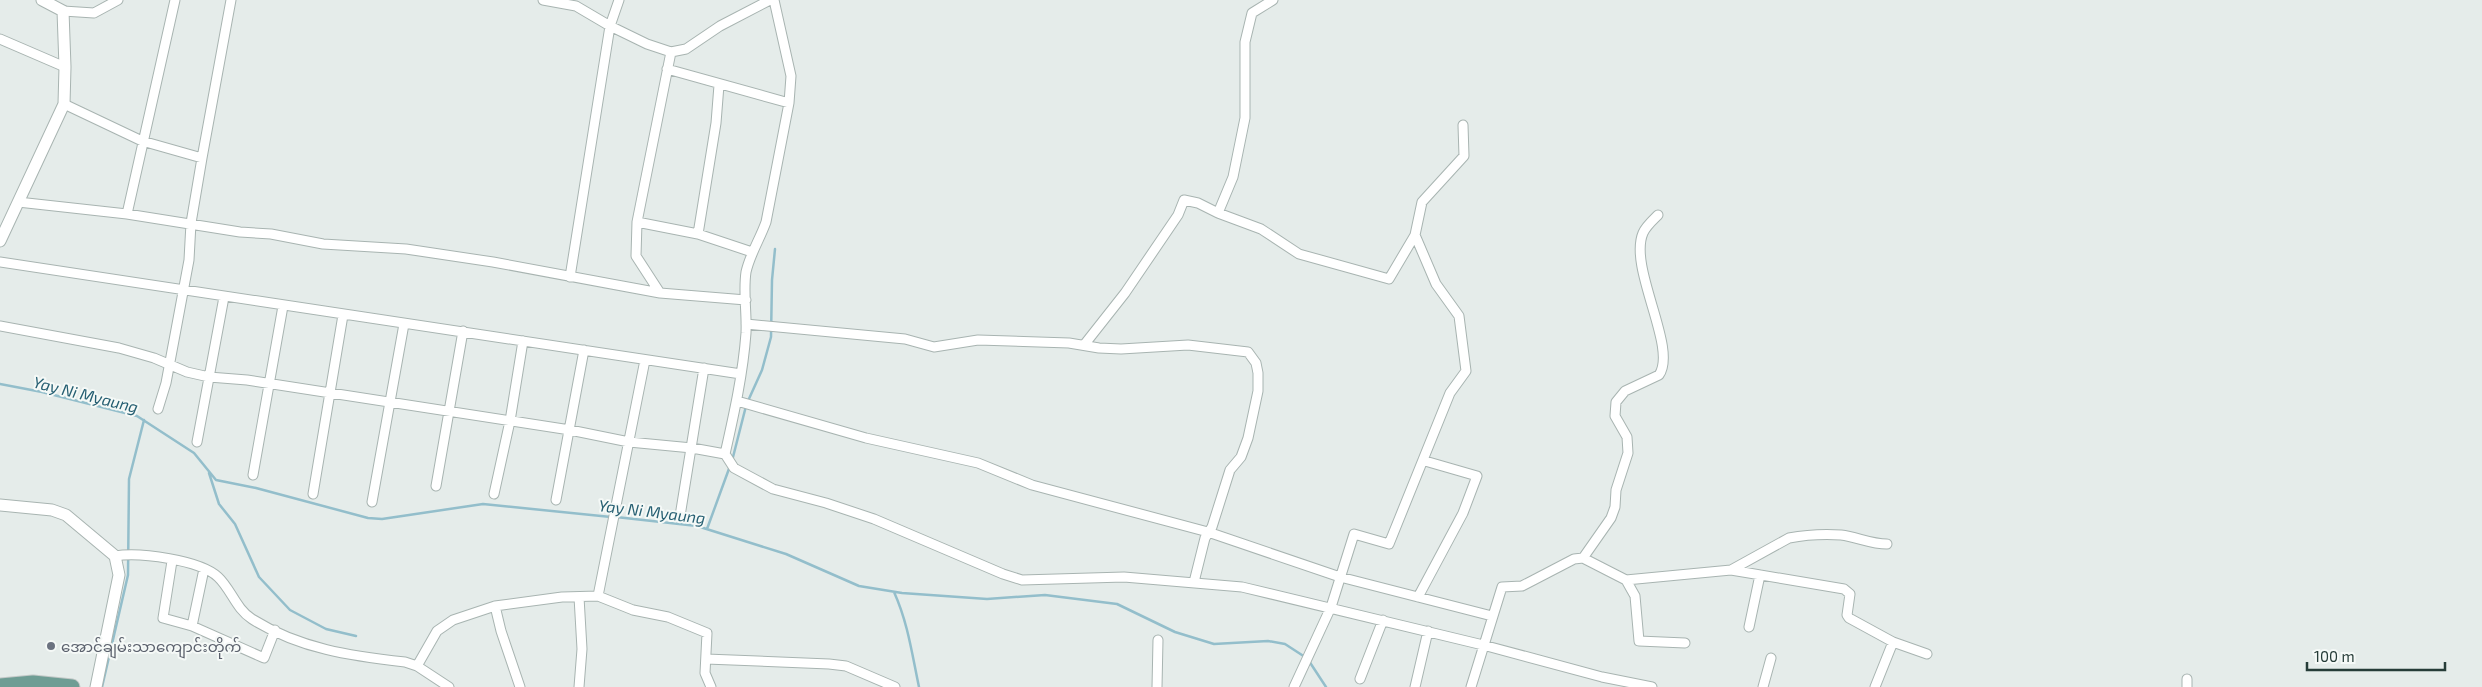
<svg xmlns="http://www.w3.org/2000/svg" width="2482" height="687" viewBox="0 0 2482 687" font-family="'Exo 2','Noto Sans Myanmar',sans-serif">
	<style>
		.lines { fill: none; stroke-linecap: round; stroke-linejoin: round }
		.stream { stroke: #93becb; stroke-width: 2.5 }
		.minor-casing { stroke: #a8b4b1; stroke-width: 11 }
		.tertiary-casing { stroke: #a8b4b1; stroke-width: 13 }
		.primary-casing { stroke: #c2c8c7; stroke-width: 17 }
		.minor { stroke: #fff; stroke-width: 9 }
		.tertiary { stroke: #fff; stroke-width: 11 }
		.primary { stroke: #6e9d94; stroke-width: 15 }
		.worship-dot { fill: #6b7280; stroke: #f5f9f7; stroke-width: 2 }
		.labels { text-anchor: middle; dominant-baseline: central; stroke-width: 4; stroke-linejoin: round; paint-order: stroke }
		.worship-label { font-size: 15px; fill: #5b616d; stroke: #f5f9f7; text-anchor: start }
		.water-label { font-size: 16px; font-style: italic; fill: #265f72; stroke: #f5f9f7 }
	</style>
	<rect width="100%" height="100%" fill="#e5ecea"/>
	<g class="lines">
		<!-- stream -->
		<path class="stream" d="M 0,384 L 42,392 L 137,416 L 194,453 L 216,480 L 256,488 L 368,518 L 382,519 L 483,504 L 611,517
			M 748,401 L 762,370 L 771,337 L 772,280 L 775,249
			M 732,461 L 746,406
			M 209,473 L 219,504 L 235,524 L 259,577 L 290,610 L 326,629 L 356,636
			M 616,517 L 697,526 L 786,554 L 859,586 L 902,593 L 987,599 L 1045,595 L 1117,604 L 1175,632 L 1214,644 L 1268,641 L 1285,644 L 1305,657
			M 707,529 L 730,466
			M 894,592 C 908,623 912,654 919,687
			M 1309,661 L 1326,687
			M 102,687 L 128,575 L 129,479 L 144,420"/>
		<!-- minor casing -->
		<g class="minor-casing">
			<path id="minor" d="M 543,0 L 576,6 L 610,26 L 647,44 L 671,52 L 686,49 L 720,26 L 770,0
				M 774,0 L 791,76 L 789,103 L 766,222 C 760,239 750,254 746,272 C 743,292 747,313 746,333 C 743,374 734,414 725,454 L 734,468 L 773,489 L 826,503 L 874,519 L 1003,574 L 1022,580 L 1124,577 L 1242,587 L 1483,645 L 1602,677 L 1652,687
				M 63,11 L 94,13 L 118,0
				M 0,39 L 65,67
				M 667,69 L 789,103
				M 719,85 L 716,123 L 698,234 L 752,252
				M 64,104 L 142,141 L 202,158
				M 18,202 L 127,214 L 240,232 L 271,234 L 323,244 L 406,249 L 493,262 L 660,293 L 746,300
				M 1218,213 L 1261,229 L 1299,254 L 1389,279 L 1415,235 L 1422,202 L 1464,156 L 1463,125
				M 127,214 L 175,0
				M 637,222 L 698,234
				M 0,262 L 741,374
				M 570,277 L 610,26 L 619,0
				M 660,293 L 636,256 L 637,222 L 671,52
				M 746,324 L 905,339 L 934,347 L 978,340 L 1069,343 L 1099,348 L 1121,349 L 1188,345 L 1248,352 L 1256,363 L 1258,373 L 1258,391 L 1248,438 L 1241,457 L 1230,470 L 1212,527 L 1205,538 L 1194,582
				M 0,326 L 119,348 L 154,358 L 187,372 L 209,377 L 247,380 L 570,430 L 629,442 L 692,448 L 725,454
				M 1084,345 L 1125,293 L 1178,215 L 1184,200 L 1198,203 L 1218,213 L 1233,177 L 1245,118 L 1245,42 L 1252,13 L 1273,0
				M 737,401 L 866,438 L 978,463 L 1032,485 L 1208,532 L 1340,577 L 1492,616
				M 158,409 L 166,383 L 189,260 L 191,223 L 202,158 L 231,0
				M 197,442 L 224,297
				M 253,475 L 283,306
				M 436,486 L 463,331
				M 313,494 L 343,315
				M 494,494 L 510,421 L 523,341
				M 556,500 L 584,350
				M 372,502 L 404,324
				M 680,516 L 704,368
				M 115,556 C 140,552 200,560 218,577 C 231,589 236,609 252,619 C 300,649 351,656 405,662 L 417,666 L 449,687
				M 1583,558 L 1611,518 L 1615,507 L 1616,490 L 1628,453 L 1627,437 L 1615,416 L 1616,402 L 1625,391 L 1659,375 C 1678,348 1628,268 1643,233 C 1646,226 1653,220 1658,215
				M 172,561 L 163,618 L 192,626 L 264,658 L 275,630
				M 1731,570 L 1789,538 C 1805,535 1825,534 1841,535 C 1857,537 1871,544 1887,544
				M 1626,580 L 1731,570 L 1844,589 L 1850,594 L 1847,615 L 1849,618 L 1893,642 L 1927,654
				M 598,596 L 645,360
				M 1418,597 L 1463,513 L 1477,476 L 1425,461
				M 495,606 L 501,631 L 520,687
				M 192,626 L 204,569
				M 1749,627 L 1760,575
				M 706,659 L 829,664 L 846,666 L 895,687
				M 417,666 L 437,631 L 453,620 L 495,606 L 562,597 L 598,596 L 633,610 L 668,617 L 707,633 L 705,673 L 711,687
				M 1360,679 L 1383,620
				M 579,687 L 582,649 L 579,597
				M 1157,687 L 1158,640
				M 1294,687 L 1331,607 L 1354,534 L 1389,544 L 1450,393 L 1466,371 L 1459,316 L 1436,284 L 1415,235
				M 1415,687 L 1428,631
				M 1471,687 L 1502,587 L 1522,586 L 1574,559 L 1583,558 L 1626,580 L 1635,596 L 1639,641 L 1685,643
				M 1763,687 L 1771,658
				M 1875,687 L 1893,642
				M 2187,687 L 2187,679"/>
		</g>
		<!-- tertiary casing -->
		<g class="tertiary-casing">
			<path id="tertiary" d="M 0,241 L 64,104 L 65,67 L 63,11 L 42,0
				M 0,505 L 52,510 L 66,515 L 115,556 L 119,575 L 96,687"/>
		</g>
		<!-- primary casing -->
		<g class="primary-casing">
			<path id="primary" d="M 0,686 L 33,683 L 72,687"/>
		</g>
		<!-- minor -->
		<use href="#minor" class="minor"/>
		<!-- tertiary -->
		<use href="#tertiary" class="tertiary"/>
		<!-- primary -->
		<use href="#primary" class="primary"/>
	</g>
	<!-- markers -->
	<circle class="worship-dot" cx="51" cy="646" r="5"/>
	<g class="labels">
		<!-- worship labels -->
		<g class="worship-label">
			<text x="61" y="646">အောင်ချမ်းသာကျောင်းတိုက်</text>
		</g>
		<!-- water labels -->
		<g class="water-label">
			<text transform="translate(86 394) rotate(14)">Yay Ni Myaung</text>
			<text transform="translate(652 511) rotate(7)">Yay Ni Myaung</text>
		</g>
	</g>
	<!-- scale -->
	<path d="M2307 662v8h138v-8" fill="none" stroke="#263c38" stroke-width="2.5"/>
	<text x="2314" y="662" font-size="15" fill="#263c38" stroke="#f5f9f7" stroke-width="4" paint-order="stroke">100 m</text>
</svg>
